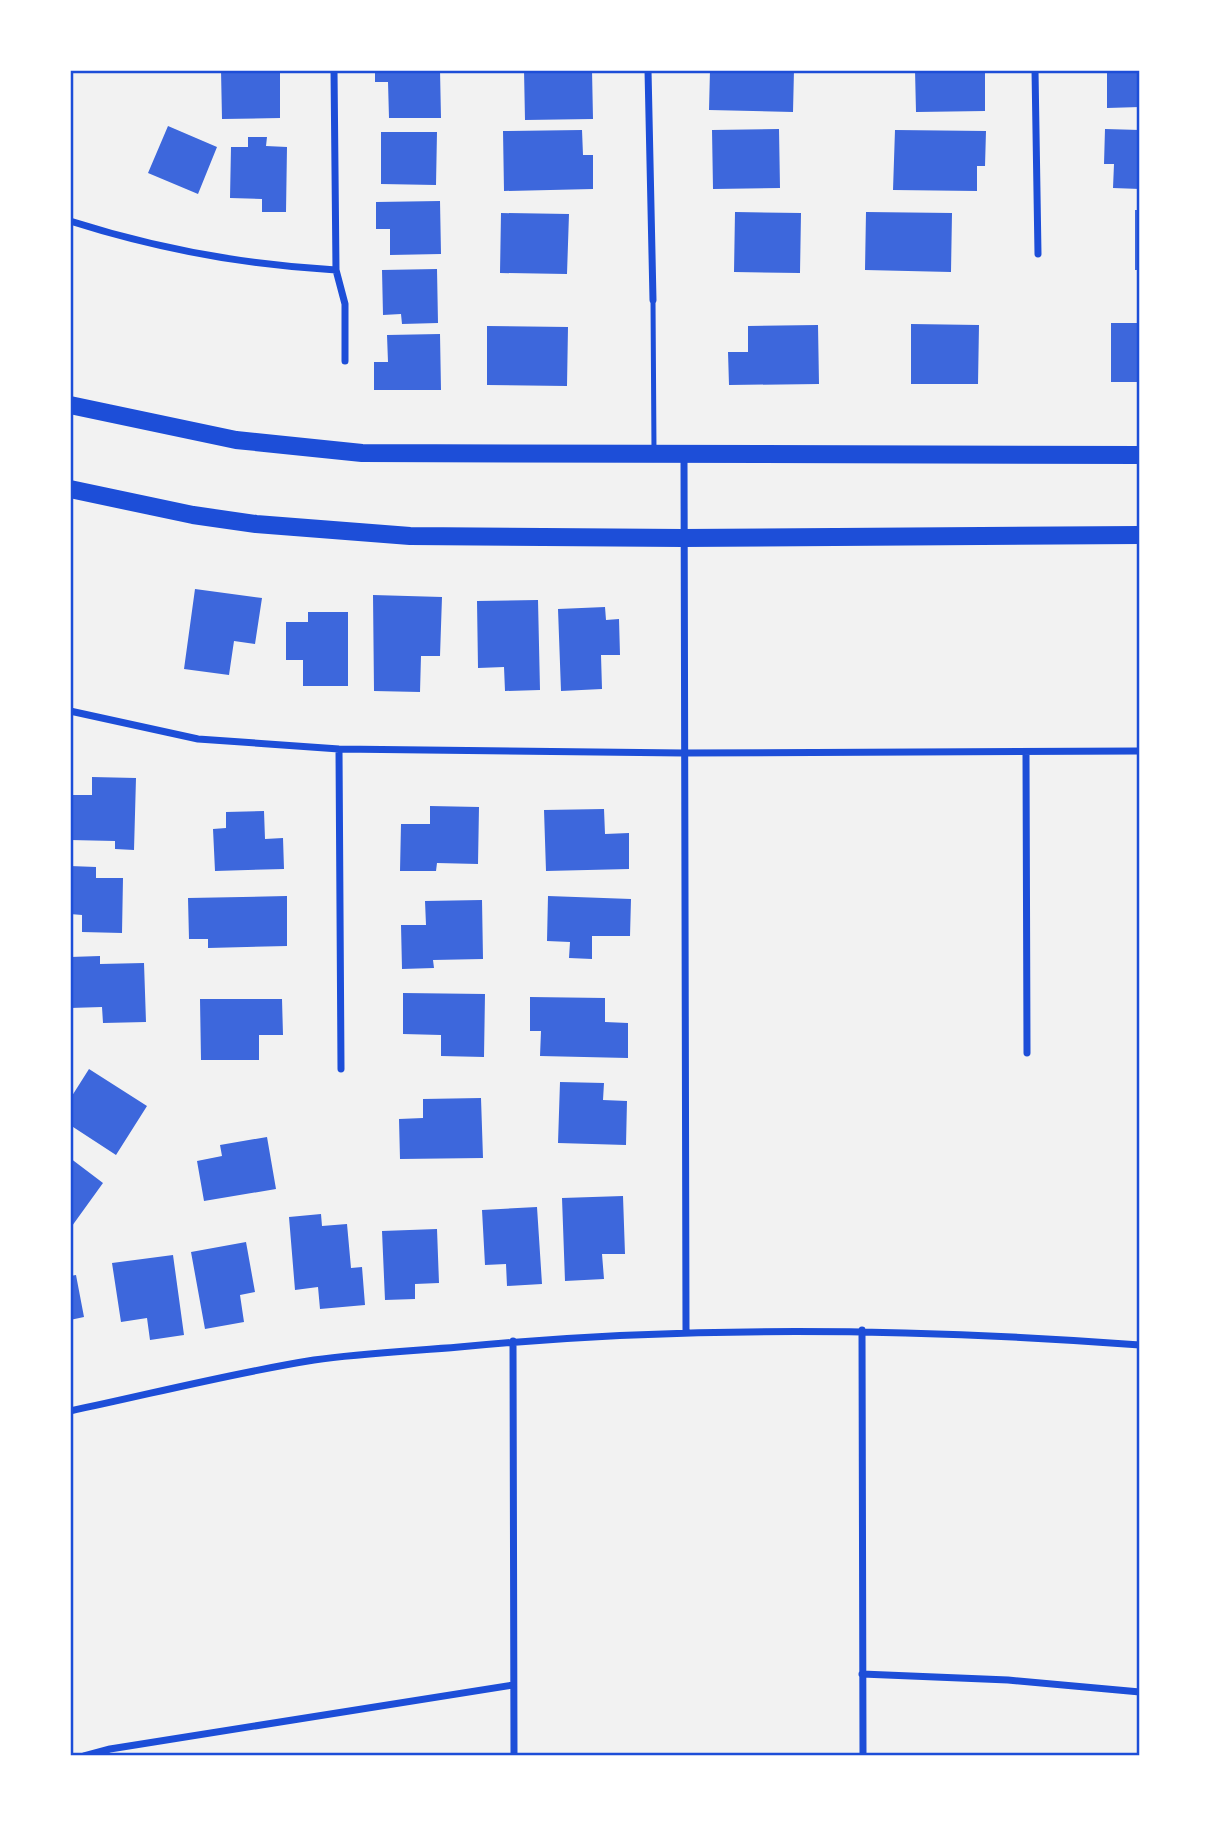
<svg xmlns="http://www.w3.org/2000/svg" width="1210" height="1826" viewBox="0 0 1210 1826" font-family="Inter,sans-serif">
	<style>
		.building { fill: #3d67dc }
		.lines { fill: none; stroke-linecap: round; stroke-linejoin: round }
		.service { stroke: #1d4ed8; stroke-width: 5 }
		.minor { stroke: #1d4ed8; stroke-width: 7 }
		.primary { stroke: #1d4ed8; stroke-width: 18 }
		.neatline { fill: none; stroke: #1d4ed8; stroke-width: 2.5 }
	</style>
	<rect width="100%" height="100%" fill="#f2f2f2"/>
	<!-- building -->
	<path class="building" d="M 221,70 L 280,70 L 280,118 L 222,119 Z
		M 375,70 L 440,70 L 441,118 L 389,118 L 388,82 L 375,82 Z
		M 524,70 L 592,70 L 593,119 L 525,120 Z
		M 710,70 L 794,70 L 793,112 L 709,110 Z
		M 915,70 L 985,70 L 985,111 L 916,112 Z
		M 1107,70 L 1140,70 L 1140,107 L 1107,108 Z
		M 168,126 L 217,147 L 198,194 L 148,173 Z
		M 779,129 L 780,188 L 713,189 L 712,130 Z
		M 1105,129 L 1140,130 L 1140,189 L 1113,188 L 1114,164 L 1104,164 Z
		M 582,130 L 583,155 L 593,155 L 593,189 L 504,191 L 503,131 Z
		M 895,130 L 986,131 L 985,166 L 977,166 L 977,191 L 893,190 Z
		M 381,132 L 437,132 L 436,185 L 381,184 Z
		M 248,137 L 267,137 L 266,146 L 287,147 L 286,212 L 262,212 L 262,199 L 230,198 L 231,147 L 248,147 Z
		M 440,201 L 441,254 L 390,255 L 390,229 L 376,229 L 376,202 Z
		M 1135,210 L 1140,210 L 1140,270 L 1135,270 Z
		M 735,212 L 801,213 L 800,273 L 734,272 Z
		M 866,212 L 952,213 L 951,272 L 865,270 Z
		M 501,213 L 569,214 L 567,274 L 500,273 Z
		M 437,269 L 438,323 L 402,324 L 401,314 L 383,315 L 382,270 Z
		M 1111,323 L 1140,323 L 1140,382 L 1111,382 Z
		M 911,324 L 979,325 L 978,384 L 911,384 Z
		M 818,325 L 819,384 L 729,385 L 728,352 L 748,352 L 748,326 Z
		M 487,326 L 568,327 L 567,386 L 487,385 Z
		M 440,334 L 441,390 L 374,390 L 374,362 L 388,362 L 387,335 Z
		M 195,589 L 262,598 L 255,644 L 234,641 L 229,675 L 184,669 Z
		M 373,595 L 442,597 L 440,656 L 421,656 L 420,692 L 374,691 Z
		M 538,600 L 540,690 L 505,691 L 504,667 L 478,668 L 477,601 Z
		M 605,607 L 606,620 L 619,619 L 620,655 L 601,655 L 602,689 L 561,691 L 558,609 Z
		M 308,612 L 348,612 L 348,686 L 303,686 L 303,660 L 286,660 L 286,622 L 308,622 Z
		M 92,777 L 136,778 L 134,850 L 115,849 L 115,841 L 70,840 L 70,795 L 92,795 Z
		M 430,806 L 479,807 L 478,864 L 437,863 L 436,871 L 400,871 L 401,824 L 430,824 Z
		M 604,809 L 605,834 L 629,833 L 629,869 L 546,871 L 544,810 Z
		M 264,811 L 265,839 L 283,838 L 284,869 L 215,871 L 213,829 L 226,828 L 226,812 Z
		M 70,866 L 96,867 L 96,878 L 123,878 L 122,933 L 82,932 L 82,915 L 70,914 Z
		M 287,896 L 287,946 L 208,948 L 208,939 L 189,939 L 188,898 Z
		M 548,896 L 631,899 L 630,936 L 592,936 L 592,959 L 569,958 L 570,942 L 547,941 Z
		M 482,900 L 483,959 L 433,960 L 434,968 L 402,969 L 401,925 L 426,925 L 425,901 Z
		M 100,956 L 100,964 L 144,963 L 146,1022 L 103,1023 L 102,1007 L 70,1008 L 70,957 Z
		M 403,993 L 485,994 L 484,1057 L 441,1056 L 441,1035 L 403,1034 Z
		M 530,997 L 605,998 L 605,1022 L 628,1023 L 628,1058 L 540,1056 L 541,1031 L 530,1031 Z
		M 200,999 L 282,999 L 283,1035 L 259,1035 L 259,1060 L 201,1060 Z
		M 89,1069 L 147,1106 L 116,1155 L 70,1125 L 70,1099 Z
		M 560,1082 L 604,1083 L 603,1100 L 627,1101 L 626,1145 L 558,1143 Z
		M 481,1098 L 483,1158 L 400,1159 L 399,1119 L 423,1118 L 423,1099 Z
		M 267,1137 L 276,1189 L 204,1201 L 197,1161 L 222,1156 L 220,1145 Z
		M 70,1158 L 103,1183 L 72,1226 L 70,1225 Z
		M 623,1196 L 625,1254 L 602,1254 L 604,1279 L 565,1281 L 562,1198 Z
		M 537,1207 L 542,1284 L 507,1286 L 506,1264 L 485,1265 L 482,1210 Z
		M 321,1214 L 322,1226 L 347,1224 L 351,1268 L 362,1267 L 365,1305 L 320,1309 L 318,1287 L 295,1290 L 289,1217 Z
		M 437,1229 L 439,1283 L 415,1284 L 415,1299 L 385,1300 L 382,1231 Z
		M 246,1242 L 255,1292 L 240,1295 L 244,1322 L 205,1329 L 191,1252 Z
		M 173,1255 L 184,1335 L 150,1340 L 147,1318 L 121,1322 L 112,1263 Z
		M 76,1275 L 84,1317 L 70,1320 L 70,1276 Z"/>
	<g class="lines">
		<!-- service -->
		<path class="service" d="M 653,300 L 654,451"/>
		<!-- minor -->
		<path class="minor" d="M 334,70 L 336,270 L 345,304 L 345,361
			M 648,70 L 653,300
			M 1035,70 L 1038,254
			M 70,221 C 158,249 244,265 336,270
			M 684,456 L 686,1332
			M 70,711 L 198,739 L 339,749 L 683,753 L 1140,751
			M 339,749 L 341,1069
			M 1026,754 L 1027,1053
			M 862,1330 L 863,1756
			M 513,1341 L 514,1756
			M 70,1411 C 151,1394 232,1373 314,1360 C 361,1353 411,1351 459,1347 C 686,1325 913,1328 1140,1345
			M 862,1674 L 1008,1680 L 1140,1692
			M 84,1756 L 110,1749 L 513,1685"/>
		<!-- primary -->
		<path class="primary" d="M 70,405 L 236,440 L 362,453 L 1140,455
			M 70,489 L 193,515 L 256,524 L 410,536 L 683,538 L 1140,535"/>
	</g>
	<!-- border -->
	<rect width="1210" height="1826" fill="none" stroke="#ffffff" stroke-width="144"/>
	<rect x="72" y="72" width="1066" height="1682" class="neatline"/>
</svg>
